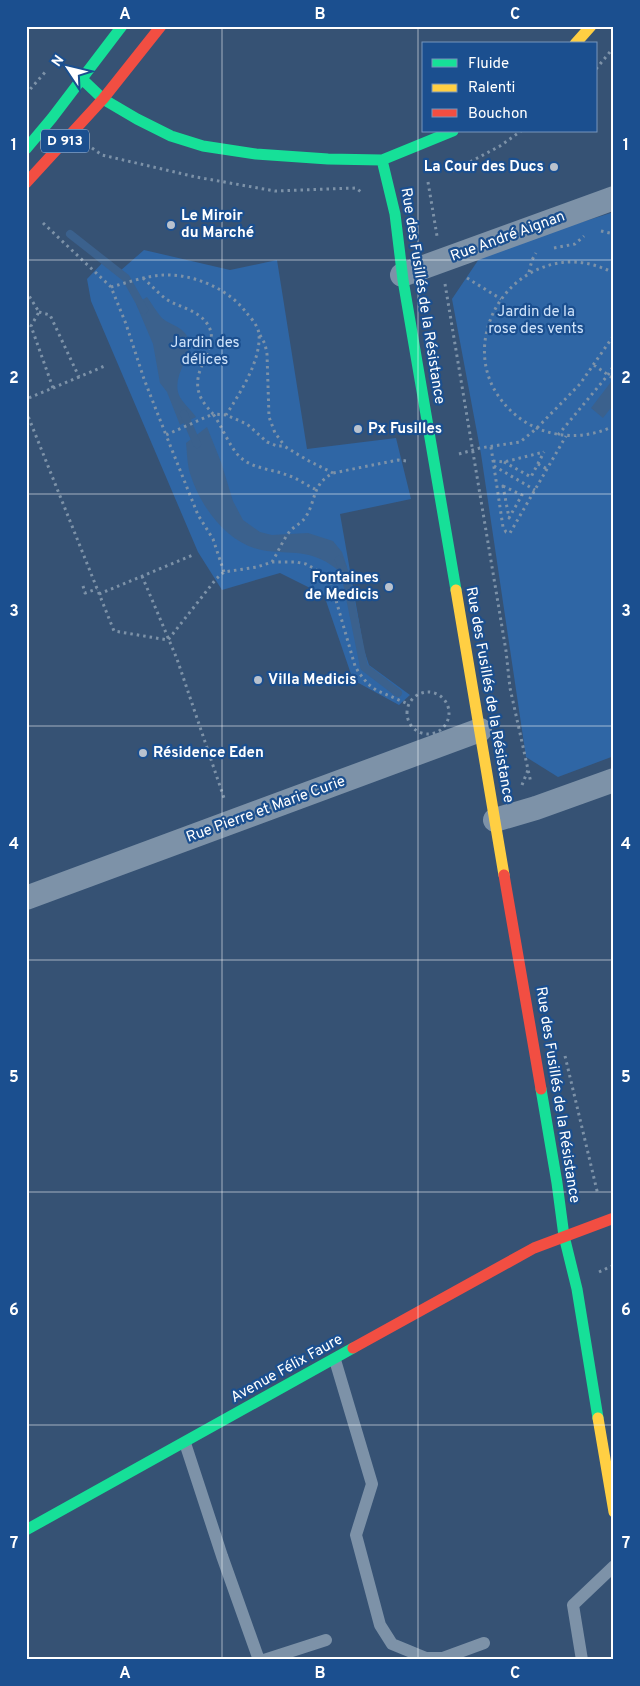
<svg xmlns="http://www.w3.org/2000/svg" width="640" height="1686" viewBox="0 0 640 1686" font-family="Overpass,sans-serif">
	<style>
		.green { fill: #2f66a5 }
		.water { fill: #3b618d }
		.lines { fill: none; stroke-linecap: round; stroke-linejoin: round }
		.stream { stroke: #3b618d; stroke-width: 8 }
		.path { stroke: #7d92a8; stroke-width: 3; stroke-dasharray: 2.5 4; stroke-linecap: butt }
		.lane { stroke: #7d92a8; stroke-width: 12 }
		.street { stroke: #7d92a8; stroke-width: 24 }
		.fast { stroke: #16e098; stroke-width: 11 }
		.slow { stroke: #ffcf43; stroke-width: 11 }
		.jam { stroke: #f24e42; stroke-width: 11 }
		.grid { fill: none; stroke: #fff; stroke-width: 1; stroke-opacity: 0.55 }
		.poi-dot { fill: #b9c2ce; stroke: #1b4f8f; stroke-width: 2 }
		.labels { text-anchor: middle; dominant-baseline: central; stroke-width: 4.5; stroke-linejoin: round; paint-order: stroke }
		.shield { fill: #1b4f8f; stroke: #bbcadd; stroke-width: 1 }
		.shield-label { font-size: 14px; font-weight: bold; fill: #fff }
		.poi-label { font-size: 15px; font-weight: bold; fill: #fff; stroke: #1b4f8f; text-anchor: start }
		.street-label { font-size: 15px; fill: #fff; stroke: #1b4f8f }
		.park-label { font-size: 15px; fill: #cfe3fa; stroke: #1b4f8f }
		.neatline { fill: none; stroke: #fff; stroke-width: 2 }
		.grid-label { font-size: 16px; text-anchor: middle; font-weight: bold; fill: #fff }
	</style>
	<rect width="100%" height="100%" fill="#365274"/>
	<!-- green -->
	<path class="green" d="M 614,212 L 614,756 L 558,777 L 526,757 L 481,454 L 452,299 L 483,253 Z
		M 144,250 L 230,270 L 277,260 L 307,449 L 396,438 L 411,499 L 340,514 L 364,650 L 369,665 L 410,695 L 399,705 L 353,680 L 324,595 L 280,573 L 222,590 L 198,552 L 91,301 L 87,279 L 106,259 L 120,271 Z"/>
	<!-- water -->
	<path class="water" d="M 147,297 C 152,304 156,311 161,317 C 169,325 183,326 188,338 C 195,355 171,374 179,395 C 182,402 191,410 196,417 L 180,425 L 167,392 L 160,383 L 153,344 L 136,304 Z
		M 614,378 L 614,404 L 603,418 L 591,408 Z
		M 207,427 L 221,462 L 233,501 L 243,520 L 260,532 L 272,535 L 308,533 L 333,541 L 342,552 L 347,567 L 339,571 C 314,550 297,554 267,551 C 227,546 199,505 189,470 C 187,461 187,452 186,443 Z"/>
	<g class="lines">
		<!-- stream -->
		<path class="stream" d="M 70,234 L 126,278 L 144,310
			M 184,414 L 197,444
			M 339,560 L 345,573 L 364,667 L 398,693"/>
		<!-- path -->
		<path class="path" d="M 596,69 L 614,47
			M 26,94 L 47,70
			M 92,148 L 102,155 L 196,177 L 275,191 L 356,188 L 361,192
			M 453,171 L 500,146 L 521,131
			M 428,182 L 437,236
			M 43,223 L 111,287 L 126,324 L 144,379 L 166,435
			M 601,231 L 614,234
			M 554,248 L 575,244 L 584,236
			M 529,272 L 532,260 L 536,253
			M 614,273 C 590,261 566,258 541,268 C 492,287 468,349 497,394 C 523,434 572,446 614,426
			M 143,278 C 151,285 158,293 166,299 C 180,308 199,310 208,325 C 222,348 187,369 201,398 C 204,404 209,409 213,414 L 226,415 L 247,424 L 267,442 L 277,446 L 284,446 L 307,460 L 333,473
			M 467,278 L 501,299
			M 445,284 L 506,651 L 510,688 L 531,783
			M 111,287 C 130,282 150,274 171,275 C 197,276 229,290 245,311 C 250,317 258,325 259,334 C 261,361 240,393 226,415
			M 26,291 L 39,312 L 31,326 L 53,388 L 26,399
			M 39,312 L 50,315 L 79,377 L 107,365
			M 260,335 L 265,344 L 267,354 L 269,417 L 275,433 L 284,445
			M 594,365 L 614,379
			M 53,388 L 79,377
			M 26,411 L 114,631 L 168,640 L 216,579 L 224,572 L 257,567 L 272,562 L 296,562 L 306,564 L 320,572 L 331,583 L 355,666 L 359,673 L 368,684 L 376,690 L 408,704
			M 558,435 L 608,375 L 614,365
			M 491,447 L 503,527 L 506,532 L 510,533 L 566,436
			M 459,454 L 480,448 L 520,442 L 536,429 L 580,384 L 614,335
			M 493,461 L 504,462 L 544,452
			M 504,462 L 531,477 L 544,452
			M 538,464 L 547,469
			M 494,466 L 535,490
			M 503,486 L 522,495 L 509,518 Z
			M 272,562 C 278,552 283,540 290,531 C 295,526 301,523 305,518 C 317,500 311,485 333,473 L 398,460 L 407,461
			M 224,572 L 213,539 L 198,515 L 166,435 L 213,414 C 222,426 230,448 240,457 C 253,469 272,469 287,475 C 297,478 306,485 315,489
			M 142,576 L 177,659 L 224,798
			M 83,586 L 85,593 L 97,589
			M 99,594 L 193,555
			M407 713a21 21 0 1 1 42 0a21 21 0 1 1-42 0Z
			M 522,785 L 528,770
			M 565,1056 L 598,1195
			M 599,1272 L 614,1265"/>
		<!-- lane -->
		<path class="lane" d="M 335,1360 L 372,1484 L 356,1535 L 380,1625 L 392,1644 L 426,1658 L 443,1658 L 484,1643
			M 185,1443 L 222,1556 L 259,1660
			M 264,1660 L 326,1640
			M 582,1660 L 573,1605 L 614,1566"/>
		<!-- street -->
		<path class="street" d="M 402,275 L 614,198
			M 495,820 L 536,808 L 614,780
			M 26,898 L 480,730"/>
		<!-- fast -->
		<path class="fast" d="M 82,79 L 103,99 L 137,119 L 171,136 L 203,146 L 256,154 L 328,159 L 382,160 L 453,131
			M 26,149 L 52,118 L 122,26
			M 382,160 L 395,214 L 403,280 L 456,590
			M 541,1089 L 557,1183 L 564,1236 L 577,1289 L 598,1418
			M 26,1530 L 353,1348"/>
		<!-- slow -->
		<path class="slow" d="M 575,44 L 591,26
			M 456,590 L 504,875
			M 598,1418 L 614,1512"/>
		<!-- jam -->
		<path class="jam" d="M 26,183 L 103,99 L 161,26
			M 504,875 L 541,1089
			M 353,1348 L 534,1248 L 614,1218"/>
	</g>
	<!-- grid -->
	<path class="grid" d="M 222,26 L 222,1660M 418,26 L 418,1660M 26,260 L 614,260M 26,494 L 614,494M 26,726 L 614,726M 26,960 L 614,960M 26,1192 L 614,1192M 26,1425 L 614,1425"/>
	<!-- markers -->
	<g class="poi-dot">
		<circle cx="554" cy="167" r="5"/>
		<circle cx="171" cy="225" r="5"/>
		<circle cx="358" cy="429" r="5"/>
		<circle cx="389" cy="587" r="5"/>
		<circle cx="258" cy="680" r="5"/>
		<circle cx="143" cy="753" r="5"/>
	</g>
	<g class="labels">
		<!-- shield labels -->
		<rect class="shield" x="41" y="129.5" width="48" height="23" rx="4"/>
		<g class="shield-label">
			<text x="65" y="141">D 913</text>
		</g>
		<!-- poi labels -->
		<g class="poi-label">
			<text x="544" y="167" text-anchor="end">La Cour des Ducs</text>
			<text x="181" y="216">Le Miroir<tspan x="181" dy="17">du Marché</tspan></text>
			<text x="368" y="429">Px Fusilles</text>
			<text x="379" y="578" text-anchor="end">Fontaines<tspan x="379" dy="17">de Medicis</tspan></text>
			<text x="268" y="680">Villa Medicis</text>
			<text x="153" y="753">Résidence Eden</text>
		</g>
		<!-- street labels -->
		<g class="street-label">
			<text transform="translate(508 237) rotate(-20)">Rue André Aignan</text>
			<text transform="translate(422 296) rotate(81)">Rue des Fusillés de la Résistance</text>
			<text transform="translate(489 695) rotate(80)">Rue des Fusillés de la Résistance</text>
			<text transform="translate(266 810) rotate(-20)">Rue Pierre et Marie Curie</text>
			<text transform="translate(557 1095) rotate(81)">Rue des Fusillés de la Résistance</text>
			<text transform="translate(287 1369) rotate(-29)">Avenue Félix Faure</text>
		</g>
		<!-- park labels -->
		<g class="park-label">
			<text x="536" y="312">Jardin de la<tspan x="536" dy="17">rose des vents</tspan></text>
			<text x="205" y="343">Jardin des<tspan x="205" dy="17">délices</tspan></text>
		</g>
	</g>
	<!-- border -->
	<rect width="640" height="1686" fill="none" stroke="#1b4f8f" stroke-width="55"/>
	<!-- legend -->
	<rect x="422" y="42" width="175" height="90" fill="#1b4f8f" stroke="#7695bc"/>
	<rect x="432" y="59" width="25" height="8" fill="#16e098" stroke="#7695bc"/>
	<text x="468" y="68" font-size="15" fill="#ffffff">Fluide</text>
	<rect x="432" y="84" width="25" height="8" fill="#ffcf43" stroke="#7695bc"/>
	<text x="468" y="92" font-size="15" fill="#ffffff">Ralenti</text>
	<rect x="432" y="109" width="25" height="8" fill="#f24e42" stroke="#7695bc"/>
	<text x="468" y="118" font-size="15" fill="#ffffff">Bouchon</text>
	<!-- north arrow -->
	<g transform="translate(68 68) rotate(305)" stroke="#1b4f8f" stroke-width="4" paint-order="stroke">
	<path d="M0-4L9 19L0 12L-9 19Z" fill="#ffffff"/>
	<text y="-8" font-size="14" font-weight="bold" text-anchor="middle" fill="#ffffff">N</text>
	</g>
	<rect x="28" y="28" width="584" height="1630" class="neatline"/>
	<g class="grid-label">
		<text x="125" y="19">A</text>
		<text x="320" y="19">B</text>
		<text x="515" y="19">C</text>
		<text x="14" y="150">1</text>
		<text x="626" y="150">1</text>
		<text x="14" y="383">2</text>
		<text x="626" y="383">2</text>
		<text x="14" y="616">3</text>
		<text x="626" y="616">3</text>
		<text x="14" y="849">4</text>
		<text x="626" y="849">4</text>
		<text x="14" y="1082">5</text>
		<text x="626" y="1082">5</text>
		<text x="14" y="1315">6</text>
		<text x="626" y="1315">6</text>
		<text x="14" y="1548">7</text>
		<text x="626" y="1548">7</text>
		<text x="125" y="1678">A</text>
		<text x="320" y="1678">B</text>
		<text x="515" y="1678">C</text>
	</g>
</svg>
